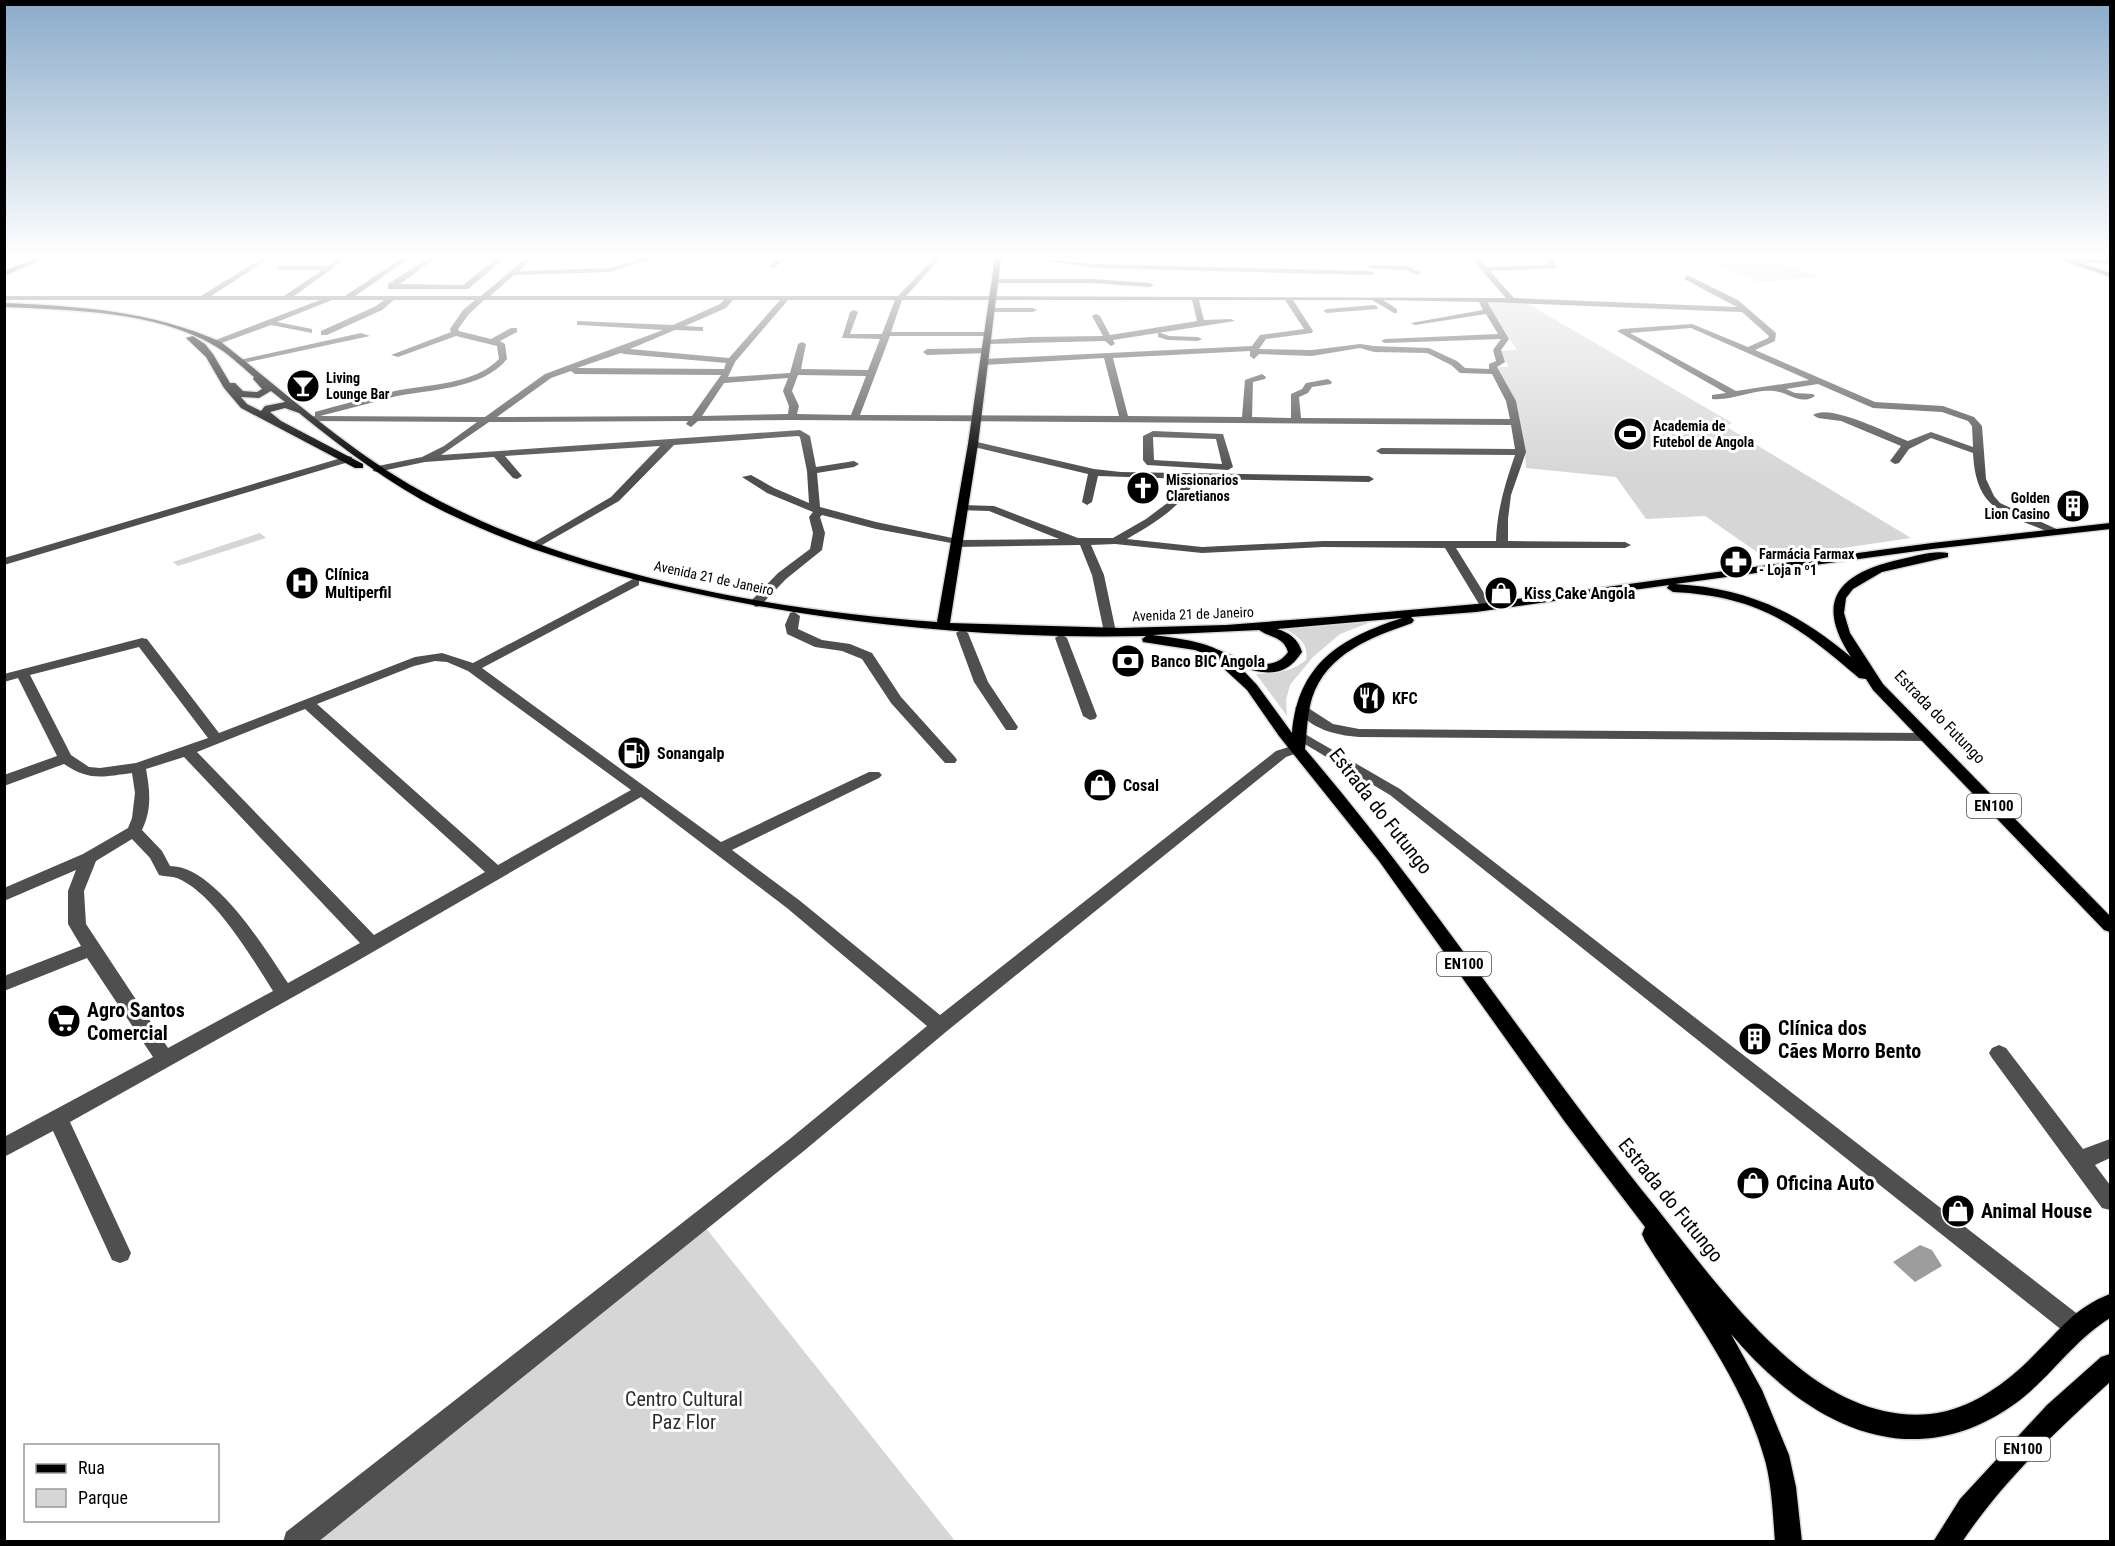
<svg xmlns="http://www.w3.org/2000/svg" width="2115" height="1546" viewBox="0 0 2115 1546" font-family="'Roboto Condensed',sans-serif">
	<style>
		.green { fill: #d6d6d6 }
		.water { fill: #9d9d9d }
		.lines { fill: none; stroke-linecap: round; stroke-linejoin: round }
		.major-casing { stroke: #dbdbdb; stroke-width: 3 }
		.minor { fill: #4f4f4f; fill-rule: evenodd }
		.major { fill: #000; fill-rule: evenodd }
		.labels { text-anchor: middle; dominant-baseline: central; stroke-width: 6; stroke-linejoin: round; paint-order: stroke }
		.far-poi-label { font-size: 14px; font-weight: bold; fill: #000; stroke: #fff; text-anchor: start }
		.far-street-label { font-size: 14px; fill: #000; stroke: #fff }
		.shield { fill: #fff; stroke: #4c4c4c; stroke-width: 1.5 }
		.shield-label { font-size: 15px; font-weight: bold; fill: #000 }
		.poi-label { font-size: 16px; font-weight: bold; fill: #000; stroke: #fff; text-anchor: start }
		.street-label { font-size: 16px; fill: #000; stroke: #fff }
		.near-street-label { font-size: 20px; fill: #000; stroke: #fff }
		.near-poi-label { font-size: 20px; font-weight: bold; fill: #000; stroke: #fff; text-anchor: start }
		.near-park-label { font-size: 20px; fill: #2d2d2d; stroke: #fff }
	</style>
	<rect width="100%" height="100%" fill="#fff"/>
	<!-- green -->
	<path class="green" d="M 1704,258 L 1771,258 L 1818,277 L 1759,282 Z
		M 1485,301 L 1525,302 L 1732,423 L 1725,426 L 1911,538 L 1767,559 L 1705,516 L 1646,519 L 1616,477 L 1526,468 L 1524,443 L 1494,367 L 1509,367 L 1499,351 L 1517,350 Z
		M 260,533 L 266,538 L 178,566 L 173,562 Z
		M 1381,618 L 1340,634 L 1313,657 L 1290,685 L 1286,700 L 1287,716 L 1256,674 C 1275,674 1291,672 1306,660 C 1309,643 1298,637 1284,628 Z
		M 705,1227 L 955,1541 L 314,1542 Z"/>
	<!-- water -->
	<path class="water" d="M 1920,1245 L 1932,1250 L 1942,1266 L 1915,1282 L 1893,1262 Z"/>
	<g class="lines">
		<!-- major casing -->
		<g class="major-casing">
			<path id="major" d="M 36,258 L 45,258 L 4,276 L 4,271 Z
				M 995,258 L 1001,258 L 978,444 L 950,623 L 1121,628 L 1226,625 L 1330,617 L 1488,603 L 1932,543 L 2110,523 L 2110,529 L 1932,549 L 1675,584 C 1746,588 1796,611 1851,657 C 1812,598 1842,572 1902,559 C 1916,556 1934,550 1948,553 L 1948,557 L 1882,572 L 1853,589 L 1846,598 L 1844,613 L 1850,633 L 1883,684 L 2110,916 L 2110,932 L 2104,930 L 1873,690 L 1866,679 L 1859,678 C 1796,624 1758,596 1673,592 L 1667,588 L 1669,585 L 1476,612 L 1411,617 L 1414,620 L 1412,623 C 1372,637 1327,653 1312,698 C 1307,715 1307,732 1305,749 C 1431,896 1536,1060 1658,1210 C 1701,1264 1743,1322 1797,1366 C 1835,1397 1881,1419 1930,1414 C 1970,1410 2007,1383 2034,1355 C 2060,1330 2074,1308 2110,1294 L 2110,1318 C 2073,1341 2051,1377 2016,1403 C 1910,1480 1806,1423 1731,1334 L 1762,1390 L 1789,1455 L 1796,1487 L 1802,1542 L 1775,1542 C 1773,1516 1772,1489 1766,1464 C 1745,1383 1689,1311 1645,1241 L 1642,1234 L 1645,1227 L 1565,1122 L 1379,861 L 1279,736 L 1247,690 L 1222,667 L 1220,664 L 1223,661 L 1195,650 L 1143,642 L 1142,639 L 1146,636 C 1004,639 862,627 722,599 C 627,580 533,555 445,512 C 392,486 345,450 299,413 L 285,408 L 270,412 L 281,421 L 363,464 L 363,468 L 355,468 L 241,408 L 224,388 L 206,357 L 186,338 L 193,336 L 205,344 L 213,354 L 230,383 L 235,383 L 243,391 L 257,392 L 262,389 L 253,379 L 254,377 C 242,367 229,354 215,346 C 157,311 70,310 4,307 L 4,303 C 79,306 152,311 221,342 C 286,393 349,451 421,491 C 570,574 769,610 937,622 L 968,444 ZM 271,391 L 285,402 L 265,406 L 261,411 L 247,404 L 241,397 L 259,398 ZM 1402,618 C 1341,638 1298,663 1292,733 L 1257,685 L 1239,666 C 1266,675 1285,678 1302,652 C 1298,639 1290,633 1277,629 ZM 1259,630 C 1270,638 1283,636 1288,652 C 1269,680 1227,651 1203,644 C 1186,639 1169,637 1152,635 Z
				M 2056,258 L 2066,258 L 2110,273 L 2110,277 Z
				M 2110,1354 L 2110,1382 C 2057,1430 2002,1482 1962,1542 L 1933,1542 L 1960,1499 L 2047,1405 L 2101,1357 Z"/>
		</g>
		<!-- minor -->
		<path class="minor" d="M 262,258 L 270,258 L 211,296 L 284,296 L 322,270 L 279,270 L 276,266 L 328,266 L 339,258 L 347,258 L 294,296 L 345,296 L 402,258 L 410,258 L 355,296 L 481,296 L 526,258 L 533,258 L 519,271 L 611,268 L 643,258 L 654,258 L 611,272 L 514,275 L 490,296 L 898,296 L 934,258 L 941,258 L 906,296 L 1506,298 L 1471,258 L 1478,258 L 1486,267 L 1550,265 L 1545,258 L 1552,258 L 1557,268 L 1490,271 L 1514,298 L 1737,307 L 1684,279 L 1687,275 L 1738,300 L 1776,333 L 1775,341 L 1755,350 L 1875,402 L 1943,406 L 1974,417 L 1982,426 L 1986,479 L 1994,496 L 2000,503 L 2063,532 L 2061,534 L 2053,534 C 2006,513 1976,513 1973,453 L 1931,438 L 1909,449 L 1899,463 L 1895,464 L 1890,461 L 1901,446 L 1841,421 L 1818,418 L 1813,415 C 1830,403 1889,434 1908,441 L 1931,432 L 1973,447 L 1972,426 L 1968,421 L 1942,412 L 1873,408 L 1818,384 L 1786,389 L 1795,393 L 1813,394 L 1815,396 C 1800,406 1788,392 1774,391 C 1753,389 1732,401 1712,399 L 1712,395 L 1726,393 L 1617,331 L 1621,329 L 1692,324 L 1748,347 L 1768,338 L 1769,336 L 1742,312 L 1487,302 L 1509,339 L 1501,350 L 1505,362 L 1497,367 L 1516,401 L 1526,452 L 1511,495 L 1508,519 L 1508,541 L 1625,542 L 1631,545 L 1625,548 L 1456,548 L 1492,606 L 1490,609 L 1482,609 L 1445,548 L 1323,547 L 1202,553 L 1115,544 L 1091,545 L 1104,575 L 1116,632 L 1110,636 L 1104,632 L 1092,575 L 1080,545 L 956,547 L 951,543 L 876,529 L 822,515 L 820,517 L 825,533 L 822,550 L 786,579 L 760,606 L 756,607 L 750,603 L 752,600 L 778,573 L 810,549 L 813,533 L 809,517 L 813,512 L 767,493 L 742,477 L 751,475 L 774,488 L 809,503 L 807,471 L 800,437 L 798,436 L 674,445 L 619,501 L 535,549 L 531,548 L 531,544 L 611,497 L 660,446 L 505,456 L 522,476 L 517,479 L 513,478 L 494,457 L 425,462 L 377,472 L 373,471 L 373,467 L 422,457 L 444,446 L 477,422 L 311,421 L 311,417 L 315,416 L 315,412 C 341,405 368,397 395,391 C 428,384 474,385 499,359 L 497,346 L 456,336 L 398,357 L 391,355 L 451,332 L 450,329 L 463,310 L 475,300 L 394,300 L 382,310 L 327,335 L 321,335 L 321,331 L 376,306 L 384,300 L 332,300 L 277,322 L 312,329 L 312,333 L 271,325 L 216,345 L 213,345 L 213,341 L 320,300 L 4,300 L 4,296 L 201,296 ZM 484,300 L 724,300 L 720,304 L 673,325 L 577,321 L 577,325 L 580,325 L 663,330 L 545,374 L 485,417 L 320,416 C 345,410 369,403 393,397 C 429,389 482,390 507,359 L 505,344 L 500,341 L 517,332 L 517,328 L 511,328 L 491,339 L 459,331 L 458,329 L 469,314 ZM 733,300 L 780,300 L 729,358 L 630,349 L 675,330 L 703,331 L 703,327 L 685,326 L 726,308 ZM 788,300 L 895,300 L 882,334 L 850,334 L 858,312 L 854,310 L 850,312 L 842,338 L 880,339 L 868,370 L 801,369 L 806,344 L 802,342 L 798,344 L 790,373 L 728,377 L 735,362 ZM 902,300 L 1192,300 L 1197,321 L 1110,335 L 1100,316 L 1096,314 L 1092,316 L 1103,336 L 1030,337 L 985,340 L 984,342 L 988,344 L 1105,341 L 1111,346 L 1115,344 L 1113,340 L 1235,321 L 1231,319 L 1204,320 L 1199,300 L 1285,300 L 1304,329 L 1260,335 L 1252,346 L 984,359 L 980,362 L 984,365 L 1104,358 L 1119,416 L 860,415 L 890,336 L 988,336 L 992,334 L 988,332 L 891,332 ZM 1293,300 L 1372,300 L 1394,313 L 1397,313 L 1397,309 L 1383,300 L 1479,302 L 1483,310 L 1411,323 L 1415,325 L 1486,314 L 1498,334 L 1385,339 L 1381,341 L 1385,343 L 1501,339 L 1493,350 L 1496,361 L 1489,364 L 1489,369 L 1465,368 L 1457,361 L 1429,348 L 1374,346 L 1360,344 L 1312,350 L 1259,349 L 1266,339 L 1312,333 L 1313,331 ZM 1691,328 L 1809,380 L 1736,391 L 1630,333 ZM 1360,348 L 1374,352 L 1427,353 L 1451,365 L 1460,373 L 1492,374 L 1506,401 L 1510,419 L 1301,418 L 1299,397 L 1308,393 L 1312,387 L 1331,384 L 1332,382 L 1328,379 L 1306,383 L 1302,389 L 1291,394 L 1291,418 L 1252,417 L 1253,382 L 1265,379 L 1266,377 L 1262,374 L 1245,380 L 1242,417 L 1128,416 L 1113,358 L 1250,351 L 1250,356 L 1254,359 L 1259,354 L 1312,356 ZM 621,353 L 624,354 L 726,363 L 724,369 L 577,368 ZM 571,371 L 575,374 L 721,375 L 692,416 L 497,417 L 551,378 ZM 798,375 L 866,376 L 851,415 L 797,414 L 799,406 L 792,391 ZM 788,378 L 783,391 L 789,406 L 788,414 L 702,416 L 724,383 ZM 792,420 L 1511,425 L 1515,449 L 1381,448 L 1376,451 L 1381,454 L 1515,455 C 1505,484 1497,510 1496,541 L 1323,541 L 1202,547 L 1127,539 C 1159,520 1176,511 1197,479 L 1369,482 L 1374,479 L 1369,476 L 1121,472 L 1094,469 L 973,441 L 970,442 L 970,446 L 1088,474 L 1082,502 L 1087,505 L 1092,502 L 1098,476 L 1187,479 L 1174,498 L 1146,519 L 1113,538 L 1078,538 L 994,506 L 962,505 L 958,506 L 958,510 L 989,511 L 1059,539 L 962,540 L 876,522 L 820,507 L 817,473 L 854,467 L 859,464 L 854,461 L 816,467 L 810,436 L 800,430 L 441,455 L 489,422 L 688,421 L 686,424 L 691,427 L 698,421 Z
			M 428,258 L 436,258 L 400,284 L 463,285 L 497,258 L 505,258 L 468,289 L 388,289 L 388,284 Z
			M 659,258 L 749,258 L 746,260 L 662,260 Z
			M 779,258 L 787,258 L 774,268 L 770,268 L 770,266 Z
			M 976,258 L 999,258 L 1001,260 L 998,262 Z
			M 1022,258 L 1098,264 L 1371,271 L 1375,273 L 1371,275 L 1098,268 Z
			M 1658,258 L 1667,258 L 1668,260 L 1665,262 Z
			M 2063,258 L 2110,260 L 2110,264 L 2066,260 Z
			M 1370,265 L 1407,266 L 1422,273 L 1418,275 L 1406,270 L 1368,268 Z
			M 996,279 L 1094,279 L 1150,283 L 1154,285 L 1150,287 L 1091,283 L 993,283 Z
			M 1374,305 L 1378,307 L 1377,309 L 1327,313 L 1323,311 L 1327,309 Z
			M 992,308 L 1033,308 L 1037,310 L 1033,312 L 989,312 L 988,310 Z
			M 361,333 L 370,336 L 239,364 L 235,361 Z
			M 1161,333 L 1169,336 L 1198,337 L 1202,339 L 1198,341 L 1168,340 L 1158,337 L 1158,333 Z
			M 986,348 L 989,349 L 989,353 L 927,355 L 923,352 L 927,349 Z
			M 1153,431 L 1223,434 L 1233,467 L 1228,470 L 1147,465 L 1143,460 L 1143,436 ZM 1153,437 L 1216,439 L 1222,464 L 1154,460 Z
			M 348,456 L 352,457 L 352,461 L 4,565 L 4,558 Z
			M 635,578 L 639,579 L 639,585 L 482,668 L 721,842 L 869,772 L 879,772 L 882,775 L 879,778 L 732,850 L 799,900 L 940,1015 L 1276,751 L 1298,744 L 1305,748 L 1303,751 L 1286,757 L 947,1031 L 805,1150 L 318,1542 L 283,1542 L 286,1532 L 791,1138 L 927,1026 L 787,908 L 641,797 L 352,964 L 70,1122 L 131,1253 L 128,1260 L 120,1263 L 112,1260 L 53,1131 L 4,1157 L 4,1137 L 153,1057 L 87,958 L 4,991 L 4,976 L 81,946 L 68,924 L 68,891 L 76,870 L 4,901 L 4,888 L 83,854 L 128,828 L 132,818 L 135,793 L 132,773 C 102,777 89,781 64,764 L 4,786 L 4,775 L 57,756 L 18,678 L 4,682 L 4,674 L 142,638 L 147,639 L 219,733 L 415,657 L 442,653 L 473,663 ZM 139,647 L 208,738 L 136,763 L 100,768 L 89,767 L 71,755 L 30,675 ZM 435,661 L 447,662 L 468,671 L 631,790 L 498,865 L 317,704 L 414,666 ZM 305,709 L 485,872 L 374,935 L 197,752 ZM 184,757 L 360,943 L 288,983 C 265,949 215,866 170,866 L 162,851 L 142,830 C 152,809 150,791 146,769 ZM 132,839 L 150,858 L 159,875 C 165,877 172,876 177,878 C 214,893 252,958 273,991 L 168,1048 L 86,924 L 84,891 L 96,861 Z
			M 794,612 L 800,616 L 798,629 L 822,640 L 850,644 L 872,653 L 901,697 L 955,757 L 957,760 L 955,763 L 945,763 L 891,703 L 862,659 L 842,651 L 815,647 L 787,634 L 785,625 L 790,613 Z
			M 962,629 L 968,633 L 988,682 L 1018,727 L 1016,730 L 1006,730 L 974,682 L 956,633 Z
			M 1061,634 L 1067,638 L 1097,716 L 1095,719 L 1090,720 L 1083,716 L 1055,638 Z
			M 1302,704 L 1333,724 L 1359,729 L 1927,733 L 1934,737 L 1927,741 L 1359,737 C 1334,735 1311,729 1295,708 Z
			M 1298,730 L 1400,789 L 2084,1319 L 2088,1327 L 2084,1335 L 2076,1339 L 2068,1335 L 1390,795 L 1293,737 L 1291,734 Z
			M 1999,1045 L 2006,1048 L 2083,1149 L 2110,1139 L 2110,1158 L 2095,1165 L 2110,1185 L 2110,1210 L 2102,1208 L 1992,1058 L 1989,1053 L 1992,1048 Z"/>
		<!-- major -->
		<use href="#major" class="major"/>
	</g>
	<!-- sky -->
	<linearGradient id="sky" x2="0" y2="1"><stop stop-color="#8aabca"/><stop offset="0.54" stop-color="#fff"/><stop offset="1" stop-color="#fff" stop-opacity="0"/></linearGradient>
	<rect width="2115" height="475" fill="url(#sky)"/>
	<!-- icons -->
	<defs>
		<g id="bar-disc" transform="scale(1.725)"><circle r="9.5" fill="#000" stroke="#fff"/><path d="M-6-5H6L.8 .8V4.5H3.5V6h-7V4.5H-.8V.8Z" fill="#fff"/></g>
		<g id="stadium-disc" transform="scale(1.725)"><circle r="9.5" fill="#000" stroke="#fff"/><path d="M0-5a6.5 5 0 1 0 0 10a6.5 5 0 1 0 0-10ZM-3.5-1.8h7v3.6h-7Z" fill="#fff"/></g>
		<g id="church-disc" transform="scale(1.725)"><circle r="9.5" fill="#000" stroke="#fff"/><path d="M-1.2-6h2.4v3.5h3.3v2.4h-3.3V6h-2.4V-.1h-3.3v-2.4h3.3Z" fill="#fff"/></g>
		<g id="building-disc" transform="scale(1.725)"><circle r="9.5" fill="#000" stroke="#fff"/><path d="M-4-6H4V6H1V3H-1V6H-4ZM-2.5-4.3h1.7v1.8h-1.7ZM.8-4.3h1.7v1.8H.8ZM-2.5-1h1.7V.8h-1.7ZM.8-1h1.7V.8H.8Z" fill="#fff"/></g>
		<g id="pharmacy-disc" transform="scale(1.725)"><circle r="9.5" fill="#000" stroke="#fff"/><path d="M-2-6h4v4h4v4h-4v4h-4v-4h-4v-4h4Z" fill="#fff"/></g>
		<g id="hospital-disc" transform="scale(1.725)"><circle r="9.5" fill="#000" stroke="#fff"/><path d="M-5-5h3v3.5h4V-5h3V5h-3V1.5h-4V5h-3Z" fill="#fff"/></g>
		<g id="shop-disc" transform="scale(1.725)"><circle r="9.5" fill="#000" stroke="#fff"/><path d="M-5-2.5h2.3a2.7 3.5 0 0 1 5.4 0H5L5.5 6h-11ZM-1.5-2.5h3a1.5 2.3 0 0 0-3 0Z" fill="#fff"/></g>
		<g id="bank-disc" transform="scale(1.725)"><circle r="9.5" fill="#000" stroke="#fff"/><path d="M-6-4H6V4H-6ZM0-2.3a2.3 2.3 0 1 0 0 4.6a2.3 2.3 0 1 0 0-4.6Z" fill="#fff"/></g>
		<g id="restaurant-disc" transform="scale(1.725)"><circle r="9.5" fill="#000" stroke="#fff"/><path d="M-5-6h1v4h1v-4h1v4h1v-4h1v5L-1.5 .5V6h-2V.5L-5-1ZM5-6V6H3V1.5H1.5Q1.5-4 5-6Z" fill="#fff"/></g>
		<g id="fuel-disc" transform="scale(1.725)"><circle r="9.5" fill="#000" stroke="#fff"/><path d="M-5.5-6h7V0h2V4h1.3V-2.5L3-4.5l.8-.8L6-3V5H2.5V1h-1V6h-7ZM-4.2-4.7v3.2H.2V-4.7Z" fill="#fff"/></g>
		<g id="supermarket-disc" transform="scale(1.725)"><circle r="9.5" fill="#000" stroke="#fff"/><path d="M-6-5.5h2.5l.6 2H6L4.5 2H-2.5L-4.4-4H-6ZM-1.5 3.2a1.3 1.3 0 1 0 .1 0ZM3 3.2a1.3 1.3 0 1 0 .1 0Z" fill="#fff"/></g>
	</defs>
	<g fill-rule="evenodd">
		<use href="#bar-disc" x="303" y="386"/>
		<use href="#stadium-disc" x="1630" y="434"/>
		<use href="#church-disc" x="1143" y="488"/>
		<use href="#building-disc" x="2073" y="506"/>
		<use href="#pharmacy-disc" x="1736" y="562"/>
		<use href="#hospital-disc" x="302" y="583"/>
		<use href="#shop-disc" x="1501" y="593"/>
		<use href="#bank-disc" x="1128" y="661"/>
		<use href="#restaurant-disc" x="1369" y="698"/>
		<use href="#fuel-disc" x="634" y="753"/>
		<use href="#shop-disc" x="1100" y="785"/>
		<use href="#supermarket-disc" x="64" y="1021"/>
		<use href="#building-disc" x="1755" y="1039"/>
		<use href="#shop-disc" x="1753" y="1183"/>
		<use href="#shop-disc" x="1958" y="1211"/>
	</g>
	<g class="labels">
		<!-- far-poi labels -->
		<g class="far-poi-label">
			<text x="326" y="378">Living<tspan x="326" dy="16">Lounge Bar</tspan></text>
			<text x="1653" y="426">Academia de<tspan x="1653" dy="16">Futebol de Angola</tspan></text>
			<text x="1166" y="480">Missionarios<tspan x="1166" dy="16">Claretianos</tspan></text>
			<text x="2050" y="498" text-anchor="end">Golden<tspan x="2050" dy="16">Lion Casino</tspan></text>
			<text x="1759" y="554">Farmácia Farmax<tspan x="1759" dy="16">- Loja n º1</tspan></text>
		</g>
		<!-- far-street labels -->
		<g class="far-street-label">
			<text transform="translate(714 578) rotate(12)">Avenida 21 de Janeiro</text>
			<text transform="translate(1193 614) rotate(-2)">Avenida 21 de Janeiro</text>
		</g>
		<!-- shield labels -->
		<g class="shield">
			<rect x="1967" y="794" width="54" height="24" rx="4.5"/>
			<rect x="1437" y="952" width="54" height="24" rx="4.5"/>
			<rect x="1996" y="1437" width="54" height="24" rx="4.5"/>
		</g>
		<g class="shield-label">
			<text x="1994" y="806">EN100</text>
			<text x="1464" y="964">EN100</text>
			<text x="2023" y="1449">EN100</text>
		</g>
		<!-- poi labels -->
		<g class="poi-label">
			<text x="325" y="574">Clínica<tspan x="325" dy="18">Multiperfil</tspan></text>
			<text x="1524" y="593">Kiss Cake Angola</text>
			<text x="1151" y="661">Banco BIC Angola</text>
			<text x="1392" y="698">KFC</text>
			<text x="657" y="753">Sonangalp</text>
			<text x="1123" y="785">Cosal</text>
		</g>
		<!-- street labels -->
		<g class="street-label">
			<text transform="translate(1940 717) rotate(46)">Estrada do Futungo</text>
		</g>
		<!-- near-street labels -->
		<g class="near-street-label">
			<text transform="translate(1381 811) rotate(52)">Estrada do Futungo</text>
			<text transform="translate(1671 1200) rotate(51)">Estrada do Futungo</text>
		</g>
		<!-- near-poi labels -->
		<g class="near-poi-label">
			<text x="87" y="1010">Agro Santos<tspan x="87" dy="23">Comercial</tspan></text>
			<text x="1778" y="1028">Clínica dos<tspan x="1778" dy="23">Cães Morro Bento</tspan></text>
			<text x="1776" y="1183">Oficina Auto</text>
			<text x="1981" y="1211">Animal House</text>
		</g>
		<!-- near-park labels -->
		<g class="near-park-label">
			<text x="684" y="1399">Centro Cultural<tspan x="684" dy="23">Paz Flor</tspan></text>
		</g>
	</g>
	<!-- border -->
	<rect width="2115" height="1546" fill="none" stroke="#000000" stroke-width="12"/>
	<!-- legend -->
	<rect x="24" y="1444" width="195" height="78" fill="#ffffff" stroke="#999999" stroke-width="1.5"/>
	<rect x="36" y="1464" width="30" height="9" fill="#000000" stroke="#999999" stroke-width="1.5"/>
	<text x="78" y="1474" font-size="18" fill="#000000">Rua</text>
	<rect x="36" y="1489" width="30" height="18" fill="#d6d6d6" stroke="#999999" stroke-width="1.5"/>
	<text x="78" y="1504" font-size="18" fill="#000000">Parque</text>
</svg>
